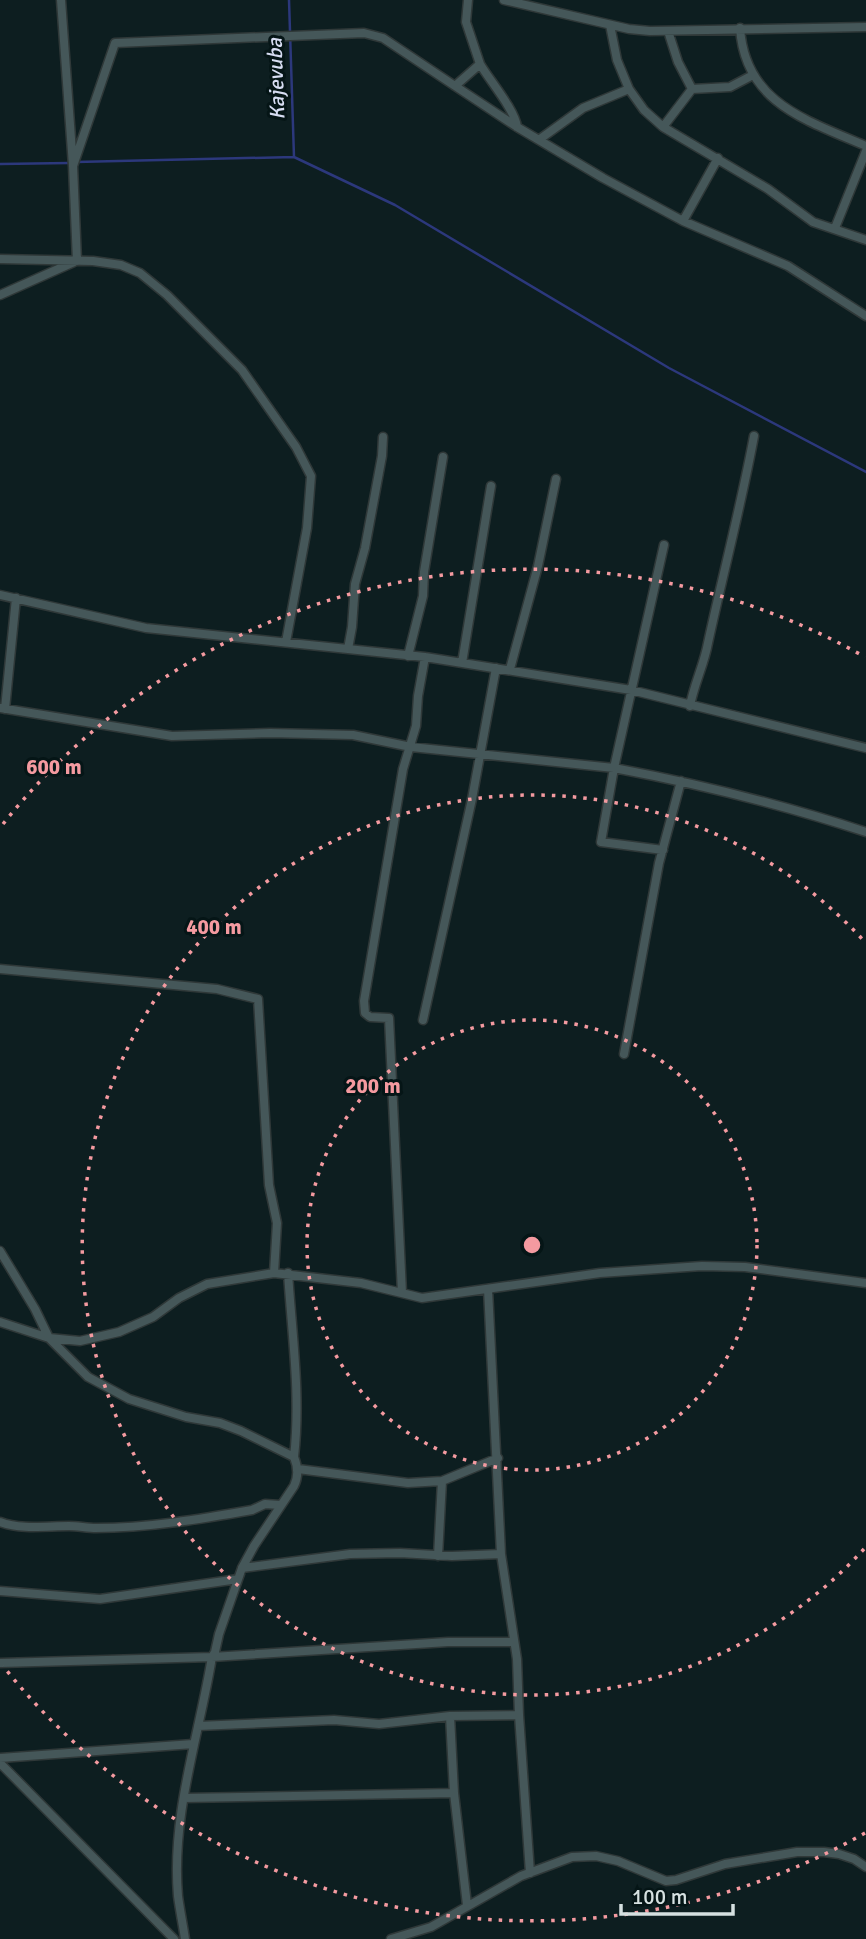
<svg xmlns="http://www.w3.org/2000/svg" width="866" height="1939" viewBox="0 0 866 1939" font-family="Signika,sans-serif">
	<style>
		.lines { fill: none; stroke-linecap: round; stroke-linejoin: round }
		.stream { stroke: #2c387c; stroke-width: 2.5 }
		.street-casing { stroke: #2f3838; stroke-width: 11 }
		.street { stroke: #455759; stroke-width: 8 }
		.ring { fill: none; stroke: #f49aa0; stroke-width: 3.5; stroke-dasharray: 3.5 7 }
		.labels { text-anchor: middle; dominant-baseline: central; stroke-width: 6; stroke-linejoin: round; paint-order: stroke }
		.water-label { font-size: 21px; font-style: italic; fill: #d7ddf2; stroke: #051516 }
		.centre { fill: #f49aa0; stroke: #051516; stroke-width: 3.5 }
		.ring-label { font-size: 21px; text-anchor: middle; font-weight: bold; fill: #f49aa0; stroke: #051516; stroke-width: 6; stroke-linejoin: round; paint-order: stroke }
	</style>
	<rect width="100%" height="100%" fill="#0d1e20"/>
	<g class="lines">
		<!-- stream -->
		<path class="stream" d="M 289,0 L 294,157
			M 76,162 L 294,157 L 395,205 L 669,368 L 866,472
			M 0,164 L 69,163"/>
		<!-- street casing -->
		<g class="street-casing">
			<path id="street" d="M 61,0 L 73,166 L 77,261
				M 468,0 L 466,22 L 480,64 L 455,86 L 517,127 L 603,178 L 683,221 L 788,266 L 866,316
				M 504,0 L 629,29 L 650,31 L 866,27
				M 610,25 L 617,60 L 629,89 L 644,110 L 663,127 L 768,189 L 813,222 L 866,240
				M 740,28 C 745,103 806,120 866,146
				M 668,31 L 678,62 L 692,89 L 730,87 L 753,75
				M 480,64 C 490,81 515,110 517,127
				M 663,127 L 692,89
				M 540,139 L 583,108 L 629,89
				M 73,166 L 115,43 L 364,33 L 383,38 L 455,86
				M 683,221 L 718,158
				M 835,228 L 866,151
				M 0,259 L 93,261 L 121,265 L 140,273 L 167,295 L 242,370 L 296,447 L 311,476 L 307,528 L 286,642
				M 0,295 L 74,262
				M 664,545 L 614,768 C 699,784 784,805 866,832
				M 0,595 L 146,628 L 425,657 L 631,690 L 866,748
				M 348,649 L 352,627 L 355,584 L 365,548 L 382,456 L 383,437
				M 408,656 L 423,596 L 424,572 L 443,457
				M 462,663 L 491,486
				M 510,669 L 538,566 L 556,479
				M 690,706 C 694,684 704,665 708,643 C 723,574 741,506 754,436
				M 0,708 L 172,736 L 270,733 L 353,735 L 411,747 L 614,768 L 601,842 L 663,850
				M 5,709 L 16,598
				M 0,969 L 217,989 L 258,999 L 269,1185 L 277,1223 L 274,1273
				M 423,1020 L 472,799 L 496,668
				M 624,1054 L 659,863 L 681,781
				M 0,1251 L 35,1309 L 49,1338 L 88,1377 L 129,1399 L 186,1417 L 220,1423 L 241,1431 L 294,1457 C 298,1467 299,1476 294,1486 L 254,1546 L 242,1568 L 219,1634 L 215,1652 L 212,1657 C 199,1736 171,1815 178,1896 C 180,1911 183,1925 185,1939
				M 288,1273 C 292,1335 301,1396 294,1457
				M 402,1293 L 389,1018 L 370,1017 L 365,1013 L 364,1001 L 403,769 L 416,726 L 418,696 L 425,657
				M 0,1322 L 49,1338 L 80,1341 L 119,1332 L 153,1317 L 179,1298 L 207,1284 L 274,1273 L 361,1283 L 422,1298 L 600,1273 L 702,1266 L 745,1267 L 866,1283
				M 298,1469 L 408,1483 L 442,1481 L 498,1458
				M 0,1522 C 21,1530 47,1526 69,1526 C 78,1526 87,1528 96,1528 C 148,1528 201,1519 252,1510 L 265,1504 L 280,1505
				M 438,1556 L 442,1481
				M 242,1568 L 350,1554 L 400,1553 L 452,1556 L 501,1554
				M 0,1591 L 100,1599 L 238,1579
				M 0,1663 L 212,1657 L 448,1642 L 514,1642
				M 519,1715 L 530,1873
				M 450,1716 L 454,1793 L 467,1905
				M 198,1726 L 334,1720 L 379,1724 L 450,1716 L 519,1715 L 517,1659 L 501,1554 L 488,1289
				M 0,1758 L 193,1744
				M 0,1763 L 174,1939
				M 184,1798 L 454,1793
				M 391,1939 L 431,1927 L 521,1876 L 572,1857 L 596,1856 L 618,1861 L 666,1881 L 676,1880 L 725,1864 L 797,1852 L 824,1852 L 839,1854 L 854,1859 L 866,1867"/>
		</g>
		<!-- street -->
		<use href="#street" class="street"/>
	</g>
	<!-- distance rings -->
	<g class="ring">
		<circle cx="532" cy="1245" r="225"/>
		<path d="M864 1549A450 450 0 1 1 864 941"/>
		<path d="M865 1833A676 676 0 0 1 3 1666M3 824A676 676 0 0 1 865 657"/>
	</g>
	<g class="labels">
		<!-- water labels -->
		<g class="water-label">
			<text transform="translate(276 79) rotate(-92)">Kajevuba</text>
		</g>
	</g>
	<circle cx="532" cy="1245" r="10" class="centre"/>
	<g class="ring-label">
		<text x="54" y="774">600 m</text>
		<text x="214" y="934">400 m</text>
		<text x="373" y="1093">200 m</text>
	</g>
	<!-- scale -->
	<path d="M621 1904v10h112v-10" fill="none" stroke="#d5e0e0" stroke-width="3.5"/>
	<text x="632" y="1904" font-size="21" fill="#d5e0e0" stroke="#051516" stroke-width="5" paint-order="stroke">100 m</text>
</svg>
